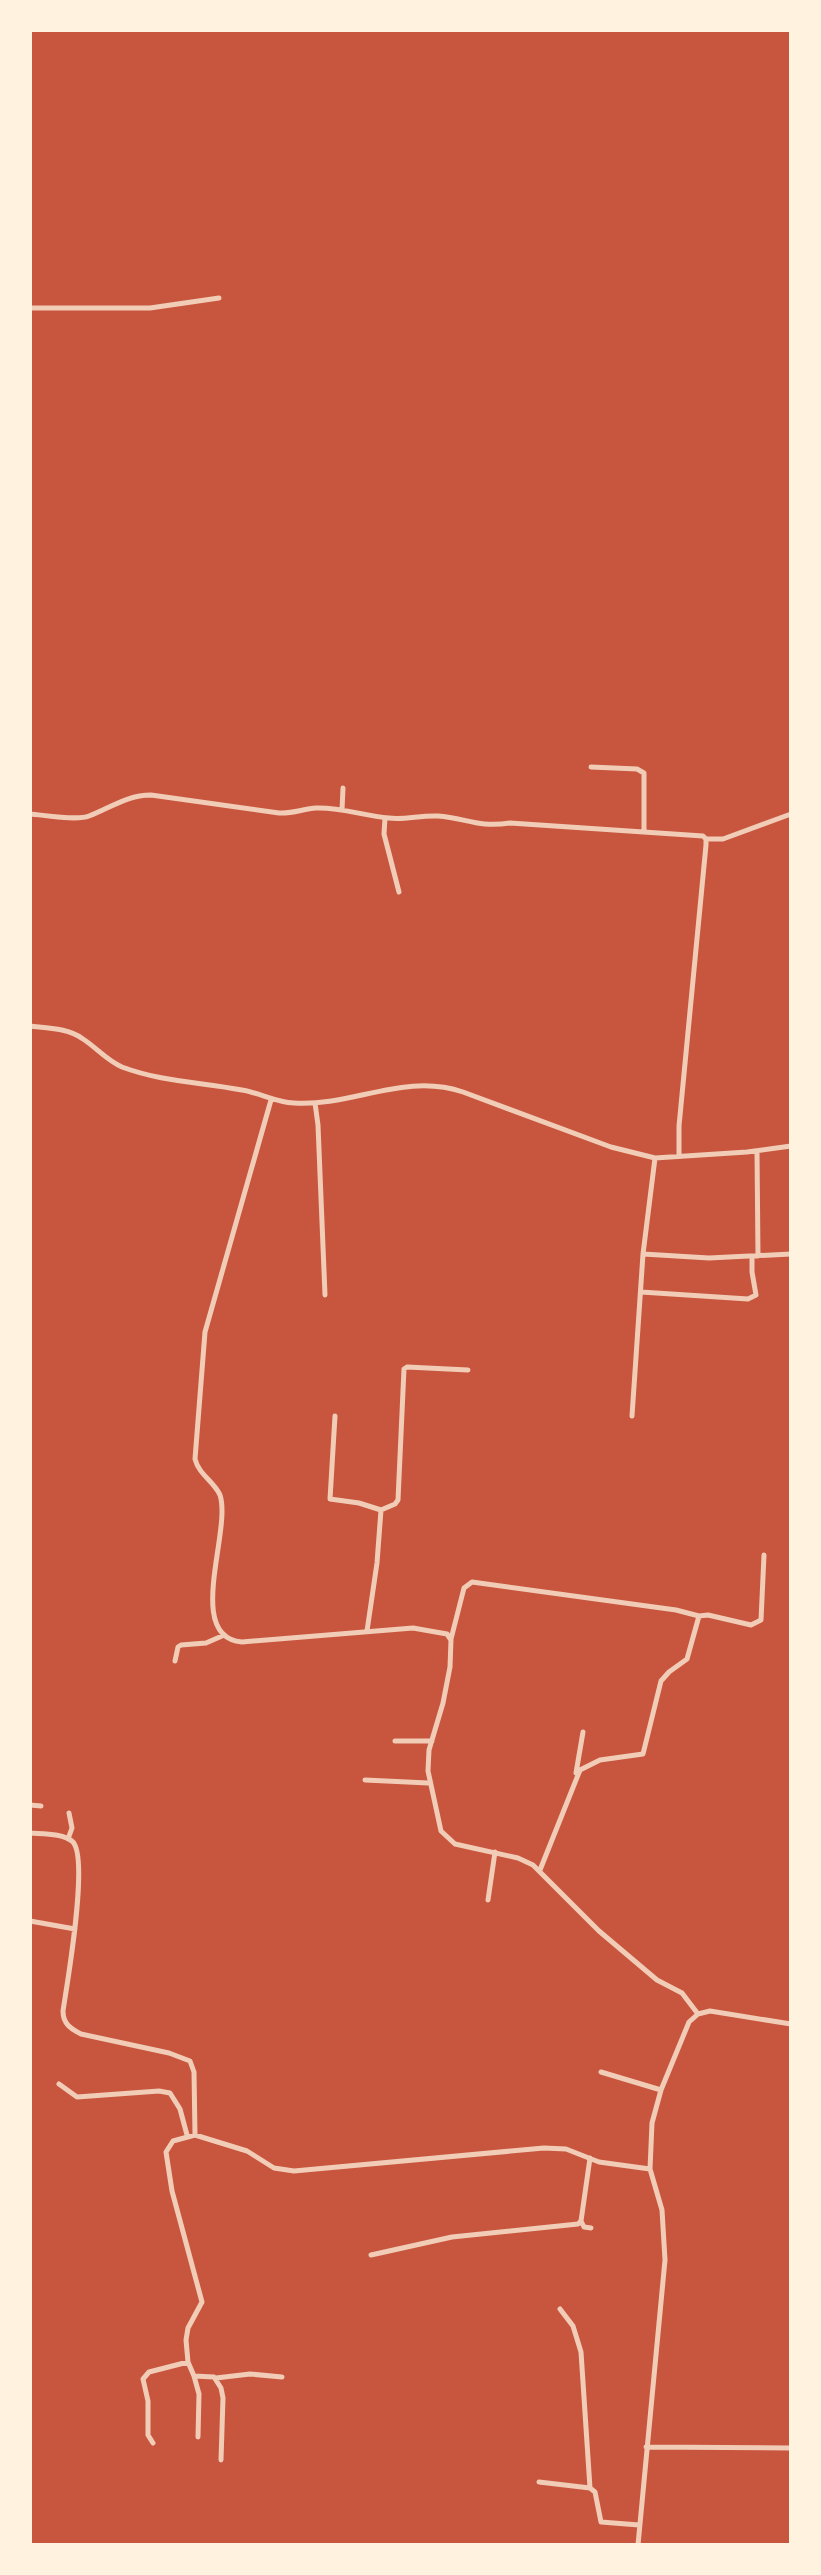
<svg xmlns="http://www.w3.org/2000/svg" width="821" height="2575" viewBox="0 0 821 2575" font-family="'Varela Round',sans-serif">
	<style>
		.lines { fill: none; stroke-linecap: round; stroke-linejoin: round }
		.minor { stroke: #f1ccb7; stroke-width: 5 }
	</style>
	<rect width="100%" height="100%" fill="#c8553d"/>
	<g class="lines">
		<!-- minor -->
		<path class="minor" d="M 30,308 L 150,308 L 219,298
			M 591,767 L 637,769 L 644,773 L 644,831
			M 342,810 L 343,788
			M 30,814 C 44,815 77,821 89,816 C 110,808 127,795 151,795 L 279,813 C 292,814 303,809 316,808 C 341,807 364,816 389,818 C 405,820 421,815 438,816 C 466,818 478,828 510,823 L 703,836 L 706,839 L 706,845 L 679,1126 L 679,1156
			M 385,818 L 384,834 L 399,892
			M 706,839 L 723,839 L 791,814
			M 30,1026 C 47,1028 68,1028 83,1039 C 97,1048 106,1060 122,1067 C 162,1082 201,1082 242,1090 C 260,1093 275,1102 294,1103 C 352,1107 404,1072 463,1092 L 611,1147 L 655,1158 L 747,1152 L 791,1146
			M 271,1100 L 205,1332 L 195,1459 C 199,1475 214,1481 220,1495 C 232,1531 184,1637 242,1642 L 413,1628 L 447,1634 L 451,1640 L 450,1667 L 443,1703 L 429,1750 L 428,1771 L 441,1831 L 455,1844 L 518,1858 L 533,1865 L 599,1931 L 657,1980 L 682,1993 L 698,2014
			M 315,1103 L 318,1125 L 325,1295
			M 757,1151 L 758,1256
			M 643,1254 L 709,1258 L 791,1254
			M 641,1292 L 748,1299 L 756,1295 L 752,1272 L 752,1256
			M 335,1416 L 330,1499 L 359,1503 L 381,1510 L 377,1563 L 367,1631
			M 632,1416 L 643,1254 L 655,1158
			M 381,1510 L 395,1504 L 398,1500 L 404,1369 L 407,1367 L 468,1370
			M 451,1639 L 464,1588 L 472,1582 L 676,1610 L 699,1616
			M 175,1661 L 178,1647 L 181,1645 L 206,1643 L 222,1636
			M 395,1741 L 432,1741
			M 576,1773 L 583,1732
			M 365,1780 L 428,1783
			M 30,1805 L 41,1806
			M 30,1833 C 42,1834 64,1833 73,1842 C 89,1860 67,1984 63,2011 C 63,2024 71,2029 81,2034 L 169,2053 L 190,2061 L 194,2072 L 195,2135
			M 68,1839 L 72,1828 L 69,1813
			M 540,1870 L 580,1770 L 600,1760 L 643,1754 L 661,1681 L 669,1672 L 687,1659 L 699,1616 L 708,1615 L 751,1625 L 761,1620 L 764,1555
			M 488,1900 L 495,1852
			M 30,1921 L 75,1929
			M 601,2072 L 661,2090
			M 59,2084 L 77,2097 L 159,2091 L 170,2093 L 180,2109 L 187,2135
			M 581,2221 L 584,2227 L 591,2228
			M 371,2255 L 452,2237 L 578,2224 L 581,2221 L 590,2158
			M 560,2309 L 573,2326 L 581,2352 L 590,2488
			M 194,2376 L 199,2394 L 198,2437
			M 216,2378 L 250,2374 L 282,2377
			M 153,2443 L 148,2435 L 148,2401 L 143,2379 L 149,2372 L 188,2362
			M 646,2447 L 791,2448
			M 221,2460 L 223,2398 L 221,2388 L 214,2377 L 194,2376 L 188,2362 L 186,2340 L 188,2328 L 202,2302 L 172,2191 L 166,2152 L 173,2141 L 195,2135 L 247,2151 L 274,2168 L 294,2171 L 544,2148 L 566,2149 L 599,2162 L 650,2169
			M 539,2482 L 590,2488 L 595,2492 L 601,2522 L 639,2525
			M 638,2545 L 665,2260 L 662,2210 L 650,2169 L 652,2123 L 661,2090 L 689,2022 L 698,2014 L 710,2011 L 791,2024"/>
	</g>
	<!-- border -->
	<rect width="821" height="2575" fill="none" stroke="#fff3e0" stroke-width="64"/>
</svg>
